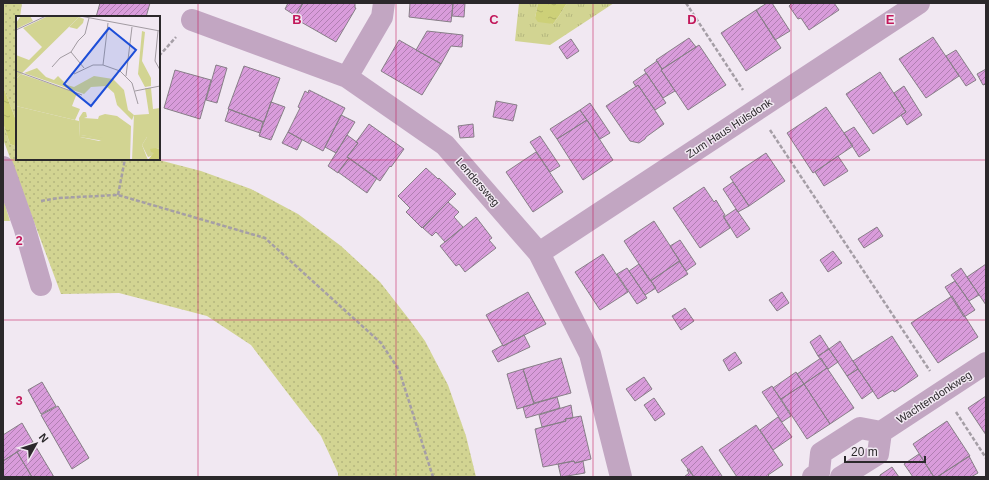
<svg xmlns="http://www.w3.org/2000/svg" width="989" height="480" viewBox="0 0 989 480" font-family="Arial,sans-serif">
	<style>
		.grass { fill: url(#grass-tufts) }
		.park { fill: url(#park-dots) }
		.pitch { fill: #d2d492 }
		.water { fill: url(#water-ripples) }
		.building { fill: url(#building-hatch); stroke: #877e87 }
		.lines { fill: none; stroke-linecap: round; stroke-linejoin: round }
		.path { stroke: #a59ea6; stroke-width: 2.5; stroke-dasharray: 4 2; stroke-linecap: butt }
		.street { stroke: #c2a6c2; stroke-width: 22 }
		.grid { fill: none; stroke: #c2185b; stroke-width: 1; stroke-opacity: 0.55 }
		.labels { text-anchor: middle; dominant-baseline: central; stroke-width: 3; stroke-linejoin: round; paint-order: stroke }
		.street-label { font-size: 11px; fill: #2b282b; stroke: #f1e8f2 }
		.inset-road { fill: none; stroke: #a29ba2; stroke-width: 1 }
		.view { fill: #1d4ed8; fill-opacity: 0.15; stroke: #1d4ed8; stroke-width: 2 }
		.inset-edge { fill: none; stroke: #2b282b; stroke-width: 2 }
		.grid-label { font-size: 13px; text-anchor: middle; font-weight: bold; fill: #c2185b; stroke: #f1e8f2; stroke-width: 3; stroke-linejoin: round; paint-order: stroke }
	</style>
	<defs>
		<pattern id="grass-tufts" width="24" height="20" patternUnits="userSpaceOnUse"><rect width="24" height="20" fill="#d2d492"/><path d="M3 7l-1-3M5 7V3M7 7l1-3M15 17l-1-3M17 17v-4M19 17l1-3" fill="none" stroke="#b4b67e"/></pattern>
		<pattern id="park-dots" width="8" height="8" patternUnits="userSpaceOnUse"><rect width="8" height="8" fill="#d2d492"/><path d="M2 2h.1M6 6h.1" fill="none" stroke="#b4b67e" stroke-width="1.8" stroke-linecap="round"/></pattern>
		<pattern id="water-ripples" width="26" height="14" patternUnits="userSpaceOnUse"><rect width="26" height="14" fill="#cdd078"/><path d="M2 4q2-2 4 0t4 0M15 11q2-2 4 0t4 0" fill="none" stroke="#b0b368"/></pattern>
		<pattern id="building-hatch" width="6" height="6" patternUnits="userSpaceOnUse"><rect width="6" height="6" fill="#d99cdb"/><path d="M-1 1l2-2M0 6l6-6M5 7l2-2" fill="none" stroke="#b07fb2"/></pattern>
	</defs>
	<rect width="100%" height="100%" fill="#f1e8f2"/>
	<!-- grass -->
	<path class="grass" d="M 519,3 L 538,3 L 535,18 L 553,24 L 559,16 L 567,3 L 614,3 L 550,45 L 515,41 Z"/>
	<!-- park -->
	<path class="park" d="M 3,3 L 22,3 L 20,17 L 17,17 L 17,123 L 3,86 Z
		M 3,123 L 10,144 L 17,147 L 17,159 L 155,159 L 201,171 L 251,189 L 298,214 L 341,246 L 380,282 L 412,323 L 425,341 L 448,385 L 466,436 L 476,477 L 338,477 L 338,473 L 321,436 L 296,404 L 251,345 L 207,316 L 119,293 L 61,294 L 3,139 Z"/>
	<!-- pitch -->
	<path class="pitch" d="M 3,198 L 10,221 L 3,221 Z"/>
	<!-- water -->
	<path class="water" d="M 538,3 L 567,3 L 559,16 L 553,24 L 538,22 L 535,18 Z
		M 3,86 L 17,123 L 17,147 L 10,144 L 3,123 Z"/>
	<!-- building -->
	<path class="building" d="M 100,3 L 150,3 L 146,17 L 96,17 Z
		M 288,3 L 303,3 L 296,16 L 285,9 Z
		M 303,3 L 355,3 L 355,8 L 356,8 L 336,42 L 294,18 Z
		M 410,3 L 453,3 L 451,22 L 409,17 Z
		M 453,3 L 465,3 L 464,17 L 452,16 Z
		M 767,3 L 772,3 L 790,31 L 775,40 L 756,10 Z
		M 791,3 L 834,3 L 839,10 L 809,30 L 801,18 L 798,19 L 789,6 L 791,4 Z
		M 756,10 L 781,48 L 746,71 L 721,33 Z
		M 427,31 L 463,35 L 462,47 L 451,46 L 441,64 L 440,63 L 416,50 Z
		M 933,37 L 959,76 L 926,98 L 899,59 Z
		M 689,38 L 696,47 L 662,69 L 656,60 Z
		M 571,39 L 579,51 L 567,59 L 559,47 Z
		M 399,40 L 441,64 L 422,95 L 381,71 Z
		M 699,45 L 726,85 L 688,110 L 661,70 Z
		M 956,50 L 976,80 L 966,86 L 946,56 Z
		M 657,61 L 662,69 L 661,70 L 675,91 L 663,98 L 644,70 Z
		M 216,65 L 227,68 L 217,103 L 206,100 Z
		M 244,66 L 280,78 L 264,122 L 228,109 Z
		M 986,69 L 986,84 L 983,85 L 977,74 Z
		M 175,70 L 211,80 L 200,119 L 164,108 Z
		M 880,72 L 906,112 L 873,134 L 846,94 Z
		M 646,73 L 666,103 L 655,110 L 638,85 L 636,87 L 633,82 Z
		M 638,85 L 664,124 L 646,137 L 645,139 L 639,143 L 630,141 L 606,106 Z
		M 904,86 L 922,115 L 907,125 L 901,115 L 906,112 L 894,93 Z
		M 309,90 L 345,108 L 323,151 L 288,132 L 300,108 L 298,107 L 305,91 L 308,93 Z
		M 496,101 L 517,105 L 513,121 L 493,117 Z
		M 271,102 L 285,107 L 271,140 L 259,136 Z
		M 590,103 L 610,133 L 600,139 L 580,110 Z
		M 826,107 L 853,146 L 813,173 L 787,133 Z
		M 229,109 L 263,122 L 260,133 L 225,121 Z
		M 580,110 L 587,120 L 557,139 L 550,129 Z
		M 341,115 L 355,122 L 336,153 L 325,147 Z
		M 587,120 L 613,160 L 583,180 L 557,139 Z
		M 369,124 L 404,149 L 391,167 L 390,166 L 380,181 L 347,157 L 358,143 L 356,142 Z
		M 473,124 L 474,137 L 460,138 L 458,126 Z
		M 854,127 L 870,150 L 859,157 L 844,133 Z
		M 288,132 L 302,140 L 297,150 L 282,143 Z
		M 347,135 L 358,143 L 347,157 L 349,158 L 338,173 L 328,166 Z
		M 540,136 L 560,166 L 550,172 L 530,142 Z
		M 536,152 L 563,192 L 533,212 L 506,172 Z
		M 766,153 L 785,181 L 749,206 L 730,177 Z
		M 838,156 L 848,171 L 824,186 L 815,172 Z
		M 349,158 L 377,178 L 367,193 L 338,172 Z
		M 426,168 L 438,179 L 439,178 L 456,194 L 422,228 L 406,212 L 410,208 L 398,196 Z
		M 733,182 L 749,206 L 738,212 L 723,189 Z
		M 704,187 L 714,202 L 716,200 L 725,215 L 723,216 L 730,228 L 700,248 L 673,208 Z
		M 448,202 L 459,212 L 454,217 L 463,227 L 445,242 L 436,232 L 432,236 L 423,228 Z
		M 736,209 L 750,229 L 737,238 L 724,217 Z
		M 476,217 L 492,238 L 489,240 L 496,248 L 465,272 L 459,264 L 456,266 L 440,246 Z
		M 654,221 L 680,261 L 650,281 L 624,241 Z
		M 877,227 L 883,236 L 864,248 L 858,239 Z
		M 680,240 L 696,264 L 686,271 L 670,246 Z
		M 833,251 L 842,263 L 828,272 L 820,260 Z
		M 603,254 L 628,292 L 600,310 L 575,272 Z
		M 679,261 L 688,274 L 658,293 L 651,281 Z
		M 639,264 L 656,288 L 645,295 L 629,271 Z
		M 986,264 L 986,305 L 967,277 Z
		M 627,268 L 647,298 L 637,304 L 617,274 Z
		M 961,268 L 979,295 L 969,301 L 951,275 Z
		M 955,281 L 975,310 L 964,317 L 945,287 Z
		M 528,292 L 546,324 L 503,346 L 486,315 Z
		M 782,292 L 789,303 L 777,311 L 769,300 Z
		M 952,296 L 978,337 L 938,363 L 911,323 Z
		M 685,308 L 694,321 L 681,330 L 672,316 Z
		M 524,335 L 530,347 L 498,362 L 492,351 L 503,345 L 503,346 Z
		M 820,335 L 829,349 L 818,356 L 810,342 Z
		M 892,336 L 918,376 L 896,391 L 894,392 L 893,390 L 878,399 L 853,361 Z
		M 840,341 L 858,369 L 847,376 L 829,349 Z
		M 829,349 L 838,362 L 828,369 L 818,356 Z
		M 735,352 L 742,363 L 729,371 L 723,360 Z
		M 561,358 L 571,393 L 534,403 L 523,369 Z
		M 821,358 L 827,368 L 804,384 L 797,374 Z
		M 827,368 L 854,408 L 830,424 L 804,384 Z
		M 523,369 L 534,404 L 517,409 L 507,374 Z
		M 858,369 L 873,391 L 862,399 L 847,376 Z
		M 796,372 L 804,384 L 781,399 L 773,388 Z
		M 644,377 L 652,389 L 635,401 L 626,389 Z
		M 42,382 L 56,406 L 41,414 L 28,390 Z
		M 804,384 L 830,424 L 807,439 L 781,399 Z
		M 772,386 L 791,416 L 782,422 L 762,392 Z
		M 986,396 L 986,435 L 968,408 Z
		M 557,397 L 560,408 L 526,418 L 523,407 Z
		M 654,398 L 665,414 L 655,421 L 644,405 Z
		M 571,405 L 573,418 L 565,419 L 566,421 L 542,427 L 539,415 Z
		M 58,406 L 89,458 L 72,469 L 41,415 Z
		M 581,416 L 591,459 L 575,463 L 574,461 L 543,467 L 535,429 L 566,421 L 565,419 Z
		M 778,417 L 792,437 L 773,450 L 760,430 Z
		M 947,421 L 970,456 L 937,477 L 934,477 L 913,444 Z
		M 22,423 L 33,442 L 3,461 L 3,435 Z
		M 756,425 L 783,465 L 768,475 L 769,476 L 768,477 L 737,477 L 719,450 Z
		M 33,442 L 54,477 L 32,477 L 17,452 Z
		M 702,446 L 722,476 L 721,477 L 694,477 L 681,460 Z
		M 17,452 L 32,477 L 3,477 L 3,461 Z
		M 919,454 L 934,477 L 913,477 L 904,464 Z
		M 969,456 L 978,473 L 971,477 L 937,477 Z
		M 574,461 L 575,463 L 583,461 L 585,473 L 561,477 L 558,464 Z
		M 892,467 L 899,477 L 879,477 L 880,476 L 880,475 Z
		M 689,469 L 694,477 L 684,477 L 689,473 L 687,470 Z"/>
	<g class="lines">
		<!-- path -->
		<path class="path" d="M 686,3 L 743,90
			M 159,56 L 176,37
			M 770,130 L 930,371
			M 118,195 L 125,159
			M 41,201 L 58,198 L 118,195 L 265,238 L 381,343 L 399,370 L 433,477
			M 956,412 L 986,458"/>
		<!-- street -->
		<path class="street" d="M 192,20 L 347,77 L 445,145 L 539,253 L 590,354 L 621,477
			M 347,77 L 382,17 L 384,3
			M 3,167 L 24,226 L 41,285
			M 539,253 L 919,3
			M 813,477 L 819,473 L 821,453 L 860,428 L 881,432 L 986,363
			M 841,477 L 878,454 L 881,432"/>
	</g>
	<!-- grid -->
	<path class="grid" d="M 198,3 L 198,477M 396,3 L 396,477M 593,3 L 593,477M 791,3 L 791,477M 3,160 L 986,160M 3,320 L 986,320"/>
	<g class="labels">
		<!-- street labels -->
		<g class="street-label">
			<text transform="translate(729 128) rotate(-33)">Zum Haus Hülsdonk</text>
			<text transform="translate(478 182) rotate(49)">Lendersweg</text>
			<text transform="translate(934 397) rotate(-33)">Wachtendonkweg</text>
		</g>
	</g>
	<!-- overview -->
	<g transform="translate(16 16)">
		<rect width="144" height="144" fill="#f1e8f2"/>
		<path d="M 5,0 L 14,0 L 17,5 L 0,13 L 0,7 ZM 32,0 L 63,1 L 0,63 L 0,39 L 13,44 L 26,31 L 7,12 ZM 126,15 L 129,16 L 126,45 L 135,62 L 135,70 L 129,71 L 122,58 ZM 129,72 L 135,72 L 137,93 L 144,92 L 144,121 L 131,121 L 126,129 L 132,144 L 116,144 L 118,99 L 133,98 ZM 0,90 L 63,105 L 64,121 L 83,125 L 88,123 L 65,119 L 64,103 L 70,96 L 71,101 L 68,102 L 82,103 L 83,100 L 89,98 L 101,100 L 115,110 L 114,144 L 0,144 Z" fill="#d2d492"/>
		<path d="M 67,96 L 70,96 L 65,103 L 65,119 L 88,122 L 88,125 L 64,121 L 63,102 Z" fill="#d2d492"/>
		<path d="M 140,119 L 144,121 L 144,133 L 140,132 L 138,139 L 132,141 L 126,129 L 131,121 Z" fill="#d2d492"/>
		<path d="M 63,1 L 68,3 L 67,7 L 61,13 L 53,11 ZM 21,52 L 30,61 L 38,64 L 42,60 L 51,69 L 58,71 L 78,60 L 97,63 L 108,74 L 112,94 L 118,99 L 116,104 L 101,89 L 98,77 L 90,70 L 75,71 L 68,78 L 8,57 Z" fill="#d2d492"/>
		<path d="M 5,58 L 61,77 L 56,90 L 64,93 L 59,104 L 0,90 L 0,63 Z" fill="#d2d492"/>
		<path d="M 140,132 L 144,133 L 144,144 L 132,144 L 138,137 L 135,136 L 134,133 Z" fill="#cdd078"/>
		<path class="inset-road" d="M 64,0 L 144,15M 0,14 L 30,0M 142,15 L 139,45 L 144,54M 55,36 L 68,52M 87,49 L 92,7M 36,51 L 44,42 L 55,36 L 62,25 L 69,18 L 73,2M 0,55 L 66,79M 58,58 L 77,49 L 87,49 L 104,55 L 116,67 L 122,88M 110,60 L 116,11M 119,75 L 144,70"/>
		<path class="view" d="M 93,12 L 120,34 L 75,90 L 48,68 Z"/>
		<rect width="144" height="144" class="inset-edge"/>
	</g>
	<g class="grid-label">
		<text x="297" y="24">B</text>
		<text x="494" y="24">C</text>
		<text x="692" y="24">D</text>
		<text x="890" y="24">E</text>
		<text x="19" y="245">2</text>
		<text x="19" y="405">3</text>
	</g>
	<!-- border -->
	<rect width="989" height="480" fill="none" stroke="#2b282b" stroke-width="8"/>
	<!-- north arrow -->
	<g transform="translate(36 444) rotate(51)" stroke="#f1e8f2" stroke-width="3" paint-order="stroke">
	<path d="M0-3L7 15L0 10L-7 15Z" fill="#2b282b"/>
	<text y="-6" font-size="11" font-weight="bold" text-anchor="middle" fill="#2b282b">N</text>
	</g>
	<!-- scale -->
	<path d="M845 456v6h80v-6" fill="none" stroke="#2b282b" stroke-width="2"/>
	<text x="851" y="456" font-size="12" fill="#2b282b" stroke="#f1e8f2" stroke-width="3" paint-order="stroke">20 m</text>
</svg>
